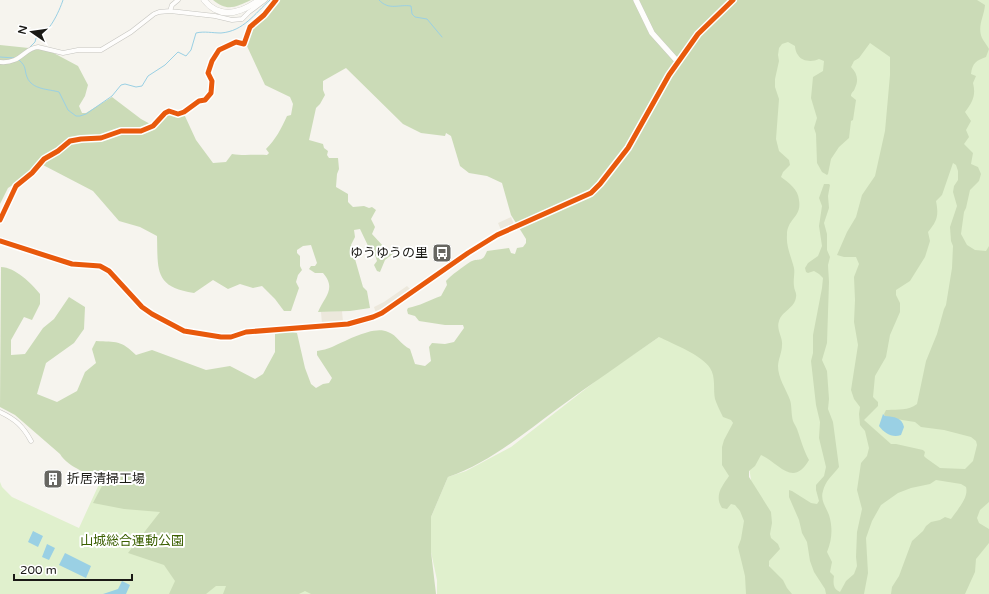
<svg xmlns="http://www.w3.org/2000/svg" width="989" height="594" viewBox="0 0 989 594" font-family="'Varela Round','Noto Sans JP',sans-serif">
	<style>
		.built { fill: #ece8dc }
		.green { fill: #e0f0cd }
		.forest { fill: #cbdbb7; fill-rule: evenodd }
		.water { fill: #9ad0e4 }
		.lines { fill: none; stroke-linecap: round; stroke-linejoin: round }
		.stream { stroke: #9ad0e4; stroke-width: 1 }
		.minor-casing { stroke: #c5c4bf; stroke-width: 5 }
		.tertiary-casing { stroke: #c5c4bf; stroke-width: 6 }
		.minor { stroke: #fefdfc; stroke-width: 4 }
		.tertiary { stroke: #fefdfc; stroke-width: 5.5 }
		.cycleway-casing { stroke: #fff; stroke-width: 8 }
		.cycleway { stroke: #e8590c; stroke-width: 5 }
		.labels { text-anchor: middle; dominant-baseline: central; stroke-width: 4; stroke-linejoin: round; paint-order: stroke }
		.poi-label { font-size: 13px; fill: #1a1915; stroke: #fff; text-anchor: end }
		.park-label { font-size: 13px; fill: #3c6003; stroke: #fff }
	</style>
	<rect width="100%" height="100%" fill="#f6f4ee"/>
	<!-- built -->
	<path class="built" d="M 511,217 L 514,224 L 501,230 L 498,223 Z
		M 407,286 L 411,290 L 387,308 L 376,313 L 374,307 L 384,302 Z
		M 342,311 L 343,322 L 322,324 L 321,312 Z"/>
	<!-- green -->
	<path class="green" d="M 882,0 L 989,0 L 989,594 L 776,594 L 754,501 L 747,453 L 758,30 Z
		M 674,304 L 727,394 L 768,594 L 437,594 L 437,580 L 431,552 L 431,517 L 448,477 L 466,471 L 511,447 L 606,373 L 659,337 Z
		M 105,471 L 417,594 L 0,594 L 0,482 L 2,487 L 12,497 L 79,528 Z"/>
	<!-- forest -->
	<path class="forest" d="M 213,0 L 251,0 C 236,7 227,12 213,0 Z
		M 280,0 L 977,0 L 985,5 C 984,17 977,26 982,38 C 984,42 987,45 989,49 L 986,57 C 977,60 972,63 971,74 L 976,76 L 973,83 C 976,95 973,102 965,112 L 971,121 L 966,130 L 969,137 L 964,144 L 973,153 L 971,164 L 978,167 L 981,174 L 979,181 L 970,190 L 966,208 L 964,212 L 961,234 L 967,245 L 975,250 L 986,251 L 989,246 L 989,502 L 980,510 L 977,518 L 979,523 L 989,529 L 989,543 L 976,559 L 975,572 L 965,594 L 891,594 L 892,587 L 899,576 L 912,541 L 923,531 L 926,526 L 931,522 L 940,520 L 945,517 L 951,519 C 957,510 969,498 966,487 L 961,484 L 936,480 L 930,484 L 911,488 L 898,493 L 881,505 L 872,521 L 866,538 L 868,573 L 864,594 L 826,594 L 825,589 L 814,572 L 810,561 L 807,542 L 802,533 L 799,520 L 789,497 L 789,490 L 792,491 L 811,503 L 817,504 L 819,501 L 816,490 L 816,485 L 824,476 L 826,467 L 819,438 L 820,422 L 816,405 L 811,361 L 813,353 L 813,335 L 822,288 L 823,278 L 819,274 L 814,271 L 808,273 L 806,272 L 805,268 L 808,263 L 818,256 L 822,246 L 819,226 L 822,206 L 819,198 L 824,184 L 829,184 L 830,185 L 828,196 L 829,208 L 824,223 L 827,234 L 827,250 L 830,257 L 828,265 L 829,282 L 827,343 L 822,360 L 827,371 L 829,399 L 828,409 L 833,422 L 839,467 C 833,475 825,481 823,491 C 820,500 826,507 829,515 C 833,528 832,540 827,552 L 832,562 L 830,572 L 834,576 C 833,583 833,589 840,592 L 846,581 L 854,574 L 857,566 L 856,557 L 857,532 L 862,509 L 857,490 L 861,463 L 867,456 L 869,448 L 865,431 L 860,425 L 859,414 L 860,407 L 854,399 L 851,390 L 858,345 L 854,322 L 855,300 L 854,277 L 859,264 L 856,257 L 844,257 L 837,255 L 847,232 L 856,217 L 862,195 L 875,176 L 885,131 L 890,75 L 890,57 L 870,43 L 859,58 L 854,61 L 851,67 C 857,73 859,80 855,88 C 854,92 851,92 851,96 L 856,100 L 853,120 L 851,121 L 849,138 L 839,147 L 831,159 L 828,174 L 827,175 L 822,172 L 817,163 L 816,134 L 814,128 L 817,118 L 811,98 L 813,77 L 823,71 L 824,61 L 819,59 C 813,62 802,62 798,55 C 796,53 795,48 795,46 L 788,42 L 782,44 L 779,48 L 778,55 L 779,61 L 775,79 L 775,87 L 779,99 L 776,139 L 779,151 L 789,160 L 790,165 L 783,172 L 781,177 C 789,183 798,189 799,200 C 802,218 787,218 787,235 C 786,247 791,256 794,268 C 795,273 793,280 794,286 C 794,290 797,293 796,297 C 795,308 782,311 779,321 C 776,330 783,337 782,345 C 782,352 778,360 778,366 C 778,378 786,389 790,400 C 792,406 791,414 793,421 C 794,424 796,426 797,429 C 801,440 803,449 809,460 C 793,488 779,463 761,455 L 755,466 L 749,471 L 749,477 L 771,512 L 772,523 L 770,534 L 771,538 L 778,544 L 780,549 L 769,561 L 769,566 L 783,580 L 787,588 L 792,594 L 746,594 L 745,576 L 738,547 L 741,539 L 744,521 L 740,511 L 735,505 L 731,504 L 727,509 L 722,508 C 714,496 722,486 729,476 L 722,465 L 722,447 L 724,440 L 733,423 L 731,420 L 723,417 C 720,411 717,405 715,399 C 713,389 716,377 710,368 C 702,355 673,344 659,337 C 625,361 591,384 557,409 C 523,434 489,463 448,477 L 431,517 L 431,552 L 436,594 L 311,594 L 305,591 L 299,594 L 223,594 L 226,586 L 216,586 L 206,594 L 169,594 L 175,581 L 164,565 L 128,553 L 160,512 L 124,509 L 93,503 L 103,484 C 90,472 69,469 60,454 L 15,415 L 0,407 L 1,267 C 15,267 32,284 40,294 L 40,304 L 32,320 L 24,317 L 11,340 L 11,355 L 25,354 L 43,328 L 54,319 L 69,297 L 85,307 L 84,329 L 74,343 L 46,363 L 37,394 L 57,402 L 77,391 L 85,372 L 96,363 L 92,349 L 96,341 C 116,342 121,340 136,355 L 152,350 L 206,370 L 230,366 L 255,379 L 263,374 L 275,352 L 275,334 L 287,331 L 297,333 L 305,368 L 311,384 L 316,388 L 323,384 L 329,383 L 332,378 L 317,355 L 317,351 C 322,350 328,349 332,347 C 346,341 374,325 388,332 C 397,335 401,345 410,349 L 415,364 L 425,366 L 431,361 L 429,347 L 432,343 L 445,344 L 454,342 L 464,328 L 463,325 L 445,325 L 419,321 L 415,316 L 408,314 L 407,310 L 408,308 C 419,306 430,300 441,296 L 447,285 L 446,281 C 450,276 464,266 470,262 C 479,257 482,264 487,251 L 509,248 L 511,253 L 515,254 L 517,248 L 523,247 L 526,243 L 526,239 L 511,215 L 502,183 L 487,176 L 469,173 L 460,166 L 451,136 L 446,133 L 445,136 L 421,133 L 403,124 L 346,68 L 323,81 L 323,90 L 325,95 L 320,104 L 316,108 L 309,140 L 323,144 L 324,148 L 328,151 L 327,155 L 329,158 L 338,158 L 339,169 L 337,174 L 336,187 L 348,194 L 348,202 L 353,207 L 364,206 L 369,208 L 372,207 L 376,210 L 371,219 L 375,227 L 372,234 L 383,246 L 383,253 L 387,253 L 390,249 L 394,253 L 385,260 L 380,272 L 377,271 L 374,265 L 377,261 L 375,255 L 372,254 L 360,229 L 354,230 L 355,237 L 351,245 L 363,287 L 367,291 L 370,308 L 350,311 L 318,312 C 324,297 337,289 323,273 L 315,273 L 309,269 L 311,266 L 315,266 L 317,263 L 311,245 L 303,246 L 297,250 L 297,253 L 300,256 L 300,266 L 302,270 L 298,275 L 296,282 L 299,288 L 291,311 L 284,311 L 275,299 L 262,286 L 253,288 L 240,284 L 228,289 L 213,280 L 194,293 C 154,287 158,270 157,236 L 140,227 L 119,221 L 93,191 L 43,165 L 8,188 L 0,204 L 0,45 L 48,50 L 78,66 L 88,85 L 85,96 L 79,106 L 82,113 L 86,113 L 112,97 L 141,119 L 152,125 L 155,128 L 169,113 L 177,115 L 184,114 L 196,140 L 213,163 L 226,162 L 232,154 C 244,156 255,154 267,155 L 269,153 L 266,149 C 276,139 281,129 287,116 L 291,115 L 293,104 L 290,97 L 265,85 L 246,44 L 253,26 ZM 953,163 L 956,165 L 958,171 L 958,180 L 954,186 L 953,192 L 957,206 L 950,227 L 951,241 L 953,246 L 952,268 L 946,305 L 944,309 L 937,334 L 926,361 L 917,404 C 908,411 898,409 888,410 L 886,410 L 884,414 L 885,416 L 902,420 L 915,422 L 921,427 L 944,430 L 971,437 L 976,441 L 977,445 L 973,461 L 965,469 C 956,469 948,468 940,468 L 926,458 L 924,456 L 925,452 L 923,450 L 896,444 L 891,444 L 864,420 L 878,406 L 878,402 L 873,397 L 875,376 L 886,357 L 890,335 L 900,312 L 900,303 L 896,295 L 896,290 L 910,281 L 925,257 L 930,241 L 928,232 C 937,221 939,216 936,201 L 942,195 Z"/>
	<!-- water -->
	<path class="water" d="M 883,414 L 885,416 C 894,417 902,417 904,427 L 901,435 C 892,438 884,433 879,426 Z
		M 33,531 L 43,536 L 38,547 L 28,542 Z
		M 47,544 L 55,548 L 49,560 L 42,557 Z
		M 65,553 L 91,566 L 86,578 L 59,565 Z
		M 122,581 L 130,585 L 126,594 L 103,594 L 118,589 Z"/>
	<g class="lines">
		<!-- stream -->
		<path class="stream" d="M 379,0 C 389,11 399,4 411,6 L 412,14 L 415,17 L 427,19 L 442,37
			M 30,47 L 35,42 L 36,38 C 49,34 59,12 63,0
			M 0,57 L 14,58
			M 19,60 C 27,67 24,69 27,77 C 32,90 49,89 59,92 L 68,110 L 76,116 L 80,116 L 86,114 L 112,96 L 121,85 L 125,84 L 136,87 L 142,86 L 148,76 L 165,65 L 178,52 L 186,56 L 191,50 L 196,33 C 204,31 213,33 221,33 C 244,31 254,14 270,0"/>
		<!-- minor casing -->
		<g class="minor-casing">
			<path id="minor" d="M 170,11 L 172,5 L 178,0
				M 0,62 C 21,64 24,48 38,47 L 63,53 L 78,50 L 101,50 L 131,32 L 154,14 L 159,12 L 170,11 L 215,16 L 232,20 L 242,19 L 249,12 L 265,0
				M 0,220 L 16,186 L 32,173 L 44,159 L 58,151 L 70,141 L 81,139 L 101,138 L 121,131 L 141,131 L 153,126 L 165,113 L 169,111 L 178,114 L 184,112 L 199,101 L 205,100 L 211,93 L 212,81 L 208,73 L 212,61 L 219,50 L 236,42 L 244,44 L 250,27 L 264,15 L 276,0
				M 0,412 C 15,419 23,426 31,441"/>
		</g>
		<!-- tertiary casing -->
		<g class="tertiary-casing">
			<path id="tertiary" d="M 204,0 C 220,20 241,13 259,0
				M 636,0 L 652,33 L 678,62
				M 0,241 L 72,264 L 100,266 L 109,271 L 142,307 L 152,314 L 184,331 L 221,337 L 231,337 L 246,332 L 348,324 L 373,317 L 382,313 L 468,253 L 497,235 L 591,193 L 600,184 L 628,148 L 669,75 L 698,34 L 733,0"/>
		</g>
		<!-- minor -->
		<use href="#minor" class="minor"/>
		<!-- tertiary -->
		<use href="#tertiary" class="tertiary"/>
		<!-- cycleway casing -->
		<g class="cycleway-casing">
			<path id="cycleway" d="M 0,220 L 16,186 L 32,173 L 44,159 L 58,151 L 70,141 L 81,139 L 101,138 L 121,131 L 141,131 L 153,126 L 165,113 L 169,111 L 178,114 L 184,112 L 199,101 L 205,100 L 211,93 L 212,81 L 208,73 L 212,61 L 219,50 L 236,42 L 244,44 L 250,27 L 264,15 L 276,0
				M 0,241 L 72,264 L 100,266 L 109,271 L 142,307 L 152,314 L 184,331 L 221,337 L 231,337 L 246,332 L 348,324 L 373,317 L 382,313 L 468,253 L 497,235 L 591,193 L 600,184 L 628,148 L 669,75 L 698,34 L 733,0"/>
		</g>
		<!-- cycleway -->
		<use href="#cycleway" class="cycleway"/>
	</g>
	<!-- icons -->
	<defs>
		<g id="bus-square" transform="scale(1)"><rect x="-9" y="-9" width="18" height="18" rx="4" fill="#676661" stroke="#fff"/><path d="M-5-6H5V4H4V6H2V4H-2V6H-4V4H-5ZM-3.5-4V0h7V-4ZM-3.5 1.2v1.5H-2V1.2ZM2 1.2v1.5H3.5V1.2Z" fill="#fff"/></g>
		<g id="building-square" transform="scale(1)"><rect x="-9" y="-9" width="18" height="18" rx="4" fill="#676661" stroke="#fff"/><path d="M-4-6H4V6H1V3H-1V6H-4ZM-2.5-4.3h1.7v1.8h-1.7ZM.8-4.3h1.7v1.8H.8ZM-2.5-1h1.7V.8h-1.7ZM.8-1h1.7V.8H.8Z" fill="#fff"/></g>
	</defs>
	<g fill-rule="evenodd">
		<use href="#bus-square" x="442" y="253"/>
		<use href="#building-square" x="53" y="479"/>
	</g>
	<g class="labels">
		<!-- poi labels -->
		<g class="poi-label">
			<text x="428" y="253">ゆうゆうの里</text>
			<text x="67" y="479" text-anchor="start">折居清掃工場</text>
		</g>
		<!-- park labels -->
		<g class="park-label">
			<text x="132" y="541">山城総合運動公園</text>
		</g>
	</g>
	<!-- north arrow -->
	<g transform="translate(32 32) rotate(283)" stroke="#ffffff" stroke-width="3" paint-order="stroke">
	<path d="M0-3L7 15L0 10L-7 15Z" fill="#1a1915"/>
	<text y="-6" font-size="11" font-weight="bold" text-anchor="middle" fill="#1a1915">N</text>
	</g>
	<!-- scale -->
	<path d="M14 574v6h118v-6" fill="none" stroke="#1a1915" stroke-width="2"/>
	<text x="20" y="574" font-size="12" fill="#1a1915" stroke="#ffffff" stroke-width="3" paint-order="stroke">200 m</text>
</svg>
